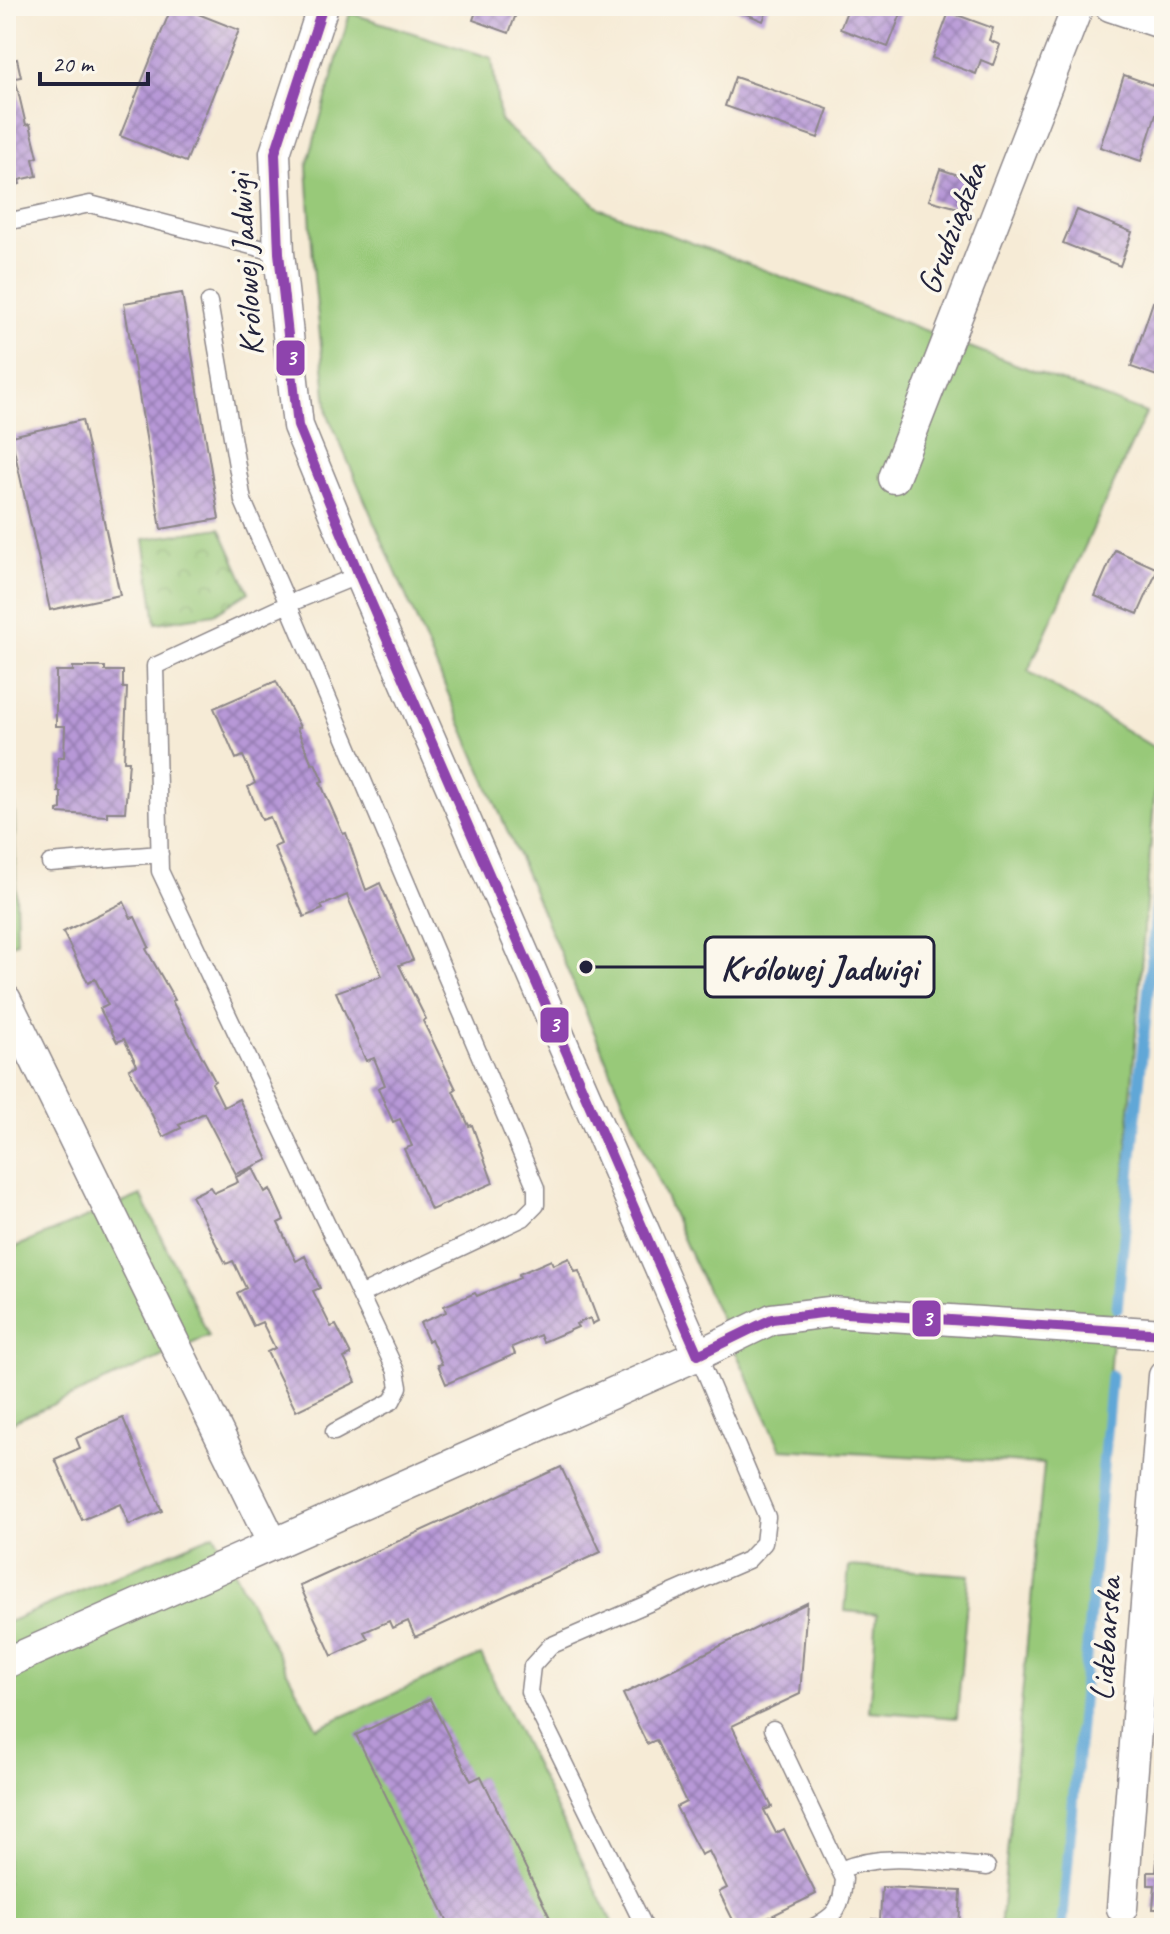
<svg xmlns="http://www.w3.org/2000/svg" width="1170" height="1934" viewBox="0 0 1170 1934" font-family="Caveat,sans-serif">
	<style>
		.grass { fill: #98c979; stroke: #5d765a; stroke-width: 2 }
		.park { fill: url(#park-crowns); stroke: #5d765a; stroke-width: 2 }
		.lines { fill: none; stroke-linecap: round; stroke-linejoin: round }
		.stream { stroke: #61a7d7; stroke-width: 11 }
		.building { fill: url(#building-cross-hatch) }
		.service-casing { stroke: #8c8688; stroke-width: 19 }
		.minor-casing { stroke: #8c8688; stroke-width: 33 }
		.service { stroke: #fff; stroke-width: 16 }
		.minor { stroke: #fff; stroke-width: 30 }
		.bus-1-casing { stroke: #fbf7ec; stroke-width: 16 }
		.bus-1 { stroke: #8e44ad; stroke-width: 10 }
		.labels { text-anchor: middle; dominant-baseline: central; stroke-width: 7; stroke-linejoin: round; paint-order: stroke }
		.street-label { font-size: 34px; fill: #22223b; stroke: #fbf7ec }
		.leader { fill: none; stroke: #22223b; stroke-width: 3 }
		.callout-dot { fill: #22223b; stroke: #fbf7ec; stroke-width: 3 }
		.callout { fill: #fbf7ec; stroke: #22223b; stroke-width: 3 }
		.callout-label { font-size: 36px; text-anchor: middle; font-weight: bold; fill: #22223b }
		.line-badge { stroke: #fbf7ec; stroke-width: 3 }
		.badge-label { font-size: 22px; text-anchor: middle; font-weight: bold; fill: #fff }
	</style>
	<defs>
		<pattern id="park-crowns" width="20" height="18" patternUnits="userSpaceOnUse" patternTransform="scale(2)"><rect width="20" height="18" fill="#98c979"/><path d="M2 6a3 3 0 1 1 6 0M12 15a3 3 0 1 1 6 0" fill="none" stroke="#83ac6a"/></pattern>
		<pattern id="building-cross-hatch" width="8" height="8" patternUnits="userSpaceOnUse" patternTransform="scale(2)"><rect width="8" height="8" fill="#b798d7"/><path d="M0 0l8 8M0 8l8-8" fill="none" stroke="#947cb0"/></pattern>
	</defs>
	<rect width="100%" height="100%" fill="#fbf7ec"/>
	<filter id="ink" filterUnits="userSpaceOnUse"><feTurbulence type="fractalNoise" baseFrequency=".0125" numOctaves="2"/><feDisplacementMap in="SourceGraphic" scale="16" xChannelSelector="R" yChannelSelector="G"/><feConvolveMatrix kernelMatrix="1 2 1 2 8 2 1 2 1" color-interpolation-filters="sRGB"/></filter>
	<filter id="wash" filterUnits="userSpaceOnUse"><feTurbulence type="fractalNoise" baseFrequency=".006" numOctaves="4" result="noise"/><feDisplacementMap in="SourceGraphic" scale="32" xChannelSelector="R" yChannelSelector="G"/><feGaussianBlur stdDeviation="1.8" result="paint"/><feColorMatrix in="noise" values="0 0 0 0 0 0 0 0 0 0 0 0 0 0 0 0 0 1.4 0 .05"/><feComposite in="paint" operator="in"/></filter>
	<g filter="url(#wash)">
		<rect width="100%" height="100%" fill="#f6ebd6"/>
		<!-- grass -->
		<path class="grass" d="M 350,13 L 492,58 L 500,121 L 601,209 L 1146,413 L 1028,671 L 1158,750 L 1066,1928 L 1000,1928 L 1044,1464 L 781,1449 L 686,1245 L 328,415 L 314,277 L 307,166 Z
			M 6,651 L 11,655 L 17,942 L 6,945 Z
			M 141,1195 L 209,1336 L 6,1425 L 6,1251 Z
			M 214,1534 L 317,1728 L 481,1655 L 615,1928 L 6,1928 L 6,1623 Z
			M 849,1566 L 969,1575 L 957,1718 L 869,1711 L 877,1614 L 845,1611 Z"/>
		<!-- park -->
		<path class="park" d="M 220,528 L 249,592 L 214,614 L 156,623 L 144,539 Z"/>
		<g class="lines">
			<!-- stream -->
			<path class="stream" d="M 1117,1309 L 1157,902 L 1164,873
				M 1062,1928 L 1111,1376"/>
		</g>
		<g id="blocks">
			<!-- building -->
			<path class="building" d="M 172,6 L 178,6 L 239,30 L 186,162 L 120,136 Z
				M 478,6 L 519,6 L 509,33 L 473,20 Z
				M 735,6 L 769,6 L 763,21 L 734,9 Z
				M 849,6 L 904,6 L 888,47 L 840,29 Z
				M 949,12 L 993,28 L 989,40 L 1000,45 L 993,65 L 981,60 L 976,74 L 932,58 Z
				M 6,43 L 11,60 L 17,59 L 21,77 L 15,78 L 26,125 L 30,124 L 38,157 L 33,159 L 37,176 L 19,180 L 20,184 L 6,188 Z
				M 1124,75 L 1164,89 L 1141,161 L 1100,147 Z
				M 735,77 L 828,109 L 818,138 L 725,106 Z
				M 940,169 L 976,181 L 966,210 L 929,200 Z
				M 1077,210 L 1132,232 L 1120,266 L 1063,243 Z
				M 182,293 L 219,519 L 161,529 L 124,303 Z
				M 1153,302 L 1164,305 L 1164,365 L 1160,377 L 1131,367 Z
				M 82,420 L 120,595 L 50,610 L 11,436 Z
				M 1115,550 L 1158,569 L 1138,614 L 1095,596 Z
				M 73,667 L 105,667 L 105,671 L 123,671 L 123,688 L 127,688 L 124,761 L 129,761 L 125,812 L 107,812 L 107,816 L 58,813 L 58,810 L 61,809 L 61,792 L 58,792 L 58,757 L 64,757 L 65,726 L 56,726 L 56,671 L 73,671 Z
				M 276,681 L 300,727 L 297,728 L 312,764 L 315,763 L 323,781 L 320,782 L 343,834 L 346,833 L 366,890 L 380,883 L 413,960 L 399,965 L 426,1019 L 423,1021 L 456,1089 L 453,1091 L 469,1126 L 472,1125 L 493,1183 L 431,1210 L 404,1149 L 412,1146 L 400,1119 L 393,1122 L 378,1088 L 385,1085 L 374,1058 L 366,1061 L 336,992 L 382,976 L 348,898 L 347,895 L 321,906 L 323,909 L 304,917 L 274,847 L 281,844 L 270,817 L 262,820 L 248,787 L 255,783 L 243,756 L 236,759 L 214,708 Z
				M 124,902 L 131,918 L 135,917 L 149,947 L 146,949 L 175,1000 L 172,1001 L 215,1081 L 212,1083 L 224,1107 L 239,1099 L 268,1160 L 236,1174 L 204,1113 L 179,1125 L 181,1128 L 163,1137 L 129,1069 L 137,1065 L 124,1039 L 117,1042 L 100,1009 L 108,1005 L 95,979 L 88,983 L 63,932 Z
				M 253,1168 L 265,1192 L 270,1189 L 284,1220 L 278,1223 L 296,1261 L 305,1256 L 320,1288 L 313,1291 L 331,1327 L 336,1325 L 351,1355 L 344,1358 L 356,1382 L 296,1411 L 267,1352 L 275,1348 L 262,1322 L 253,1326 L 237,1293 L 246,1288 L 233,1261 L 226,1264 L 192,1196 L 210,1187 L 214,1193 L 238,1182 L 236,1177 Z
				M 569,1258 L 575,1272 L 579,1271 L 598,1321 L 592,1324 L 590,1318 L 576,1324 L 578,1327 L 543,1342 L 540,1335 L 512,1347 L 515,1354 L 446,1384 L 438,1365 L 442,1364 L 431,1339 L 428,1341 L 420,1323 L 446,1312 L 444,1306 L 475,1293 L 477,1296 L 520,1278 L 519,1274 L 551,1260 L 553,1265 Z
				M 123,1418 L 162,1511 L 129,1525 L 120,1504 L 82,1520 L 55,1459 L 80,1448 L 76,1438 Z
				M 561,1467 L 601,1552 L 415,1637 L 408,1621 L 392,1628 L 389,1621 L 364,1632 L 368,1639 L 332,1656 L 300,1586 Z
				M 807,1603 L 800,1694 L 732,1726 L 772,1807 L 764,1810 L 776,1833 L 784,1829 L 816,1894 L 747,1928 L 737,1928 L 719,1892 L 727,1888 L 709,1851 L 701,1855 L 676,1807 L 686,1802 L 656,1740 L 647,1744 L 623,1694 Z
				M 430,1699 L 471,1781 L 481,1776 L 555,1928 L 451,1928 L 356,1735 Z
				M 1158,1848 L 1164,1848 L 1164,1909 L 1153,1909 L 1155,1885 L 1148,1885 L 1148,1872 L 1156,1872 Z
				M 882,1887 L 961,1891 L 959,1928 L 872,1928 L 872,1919 L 880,1920 Z"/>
		</g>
	</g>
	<g filter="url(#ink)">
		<use href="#blocks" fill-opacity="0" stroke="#8c8688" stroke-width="2"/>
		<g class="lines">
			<!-- service casing -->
			<g class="service-casing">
				<path id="service" d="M 6,222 L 90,204 L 279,253
					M 209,302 L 243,501 L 288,604 L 359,575
					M 50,863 L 160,854
					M 334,1432 L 392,1401 L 399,1387 L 396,1371 L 160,871 L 155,666 L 288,604 L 536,1188 L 536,1205 L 523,1218 L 360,1295
					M 773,1729 L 844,1879 C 842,1907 837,1915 812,1928
					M 840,1870 C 885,1850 938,1863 987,1867
					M 645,1928 L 529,1692 L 532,1666 L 550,1646 L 748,1560 L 764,1543 L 767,1517 L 698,1355"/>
			</g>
			<!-- minor casing -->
			<g class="minor-casing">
				<path id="minor" d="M 323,6 L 275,153 L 279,253 L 298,426 L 359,575 L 698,1355
					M 1110,6 L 1164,24
					M 894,478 L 1078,6
					M 6,1000 L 273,1544
					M 6,1663 L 698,1355 L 772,1319 L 830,1312 L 1164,1334
					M 1122,1908 L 1164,1376"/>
			</g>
			<!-- service -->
			<use href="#service" class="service"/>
			<!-- minor -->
			<use href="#minor" class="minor"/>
			<!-- bus-1 casing -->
			<g class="bus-1-casing">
				<path id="bus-1" d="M 323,6 L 275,153 L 279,253 L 298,426 L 359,575 L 698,1355
					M 698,1355 L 772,1319 L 830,1312 L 1164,1334"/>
			</g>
			<!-- bus-1 -->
			<use href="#bus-1" class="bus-1"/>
		</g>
	</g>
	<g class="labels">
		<!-- street labels -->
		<g class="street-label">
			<text transform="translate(951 228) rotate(-69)">Grudziądzka</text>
			<text transform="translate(245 265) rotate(-94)">Królowej Jadwigi</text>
			<text transform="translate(1105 1639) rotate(-86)">Lidzbarska</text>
		</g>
	</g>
	<!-- callouts -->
	<path class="leader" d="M586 967L705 967"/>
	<circle class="callout-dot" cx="586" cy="967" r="8"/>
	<rect class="callout" x="705" y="937" width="229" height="60" rx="8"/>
	<g class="callout-label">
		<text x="819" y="980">Królowej Jadwigi</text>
	</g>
	<g class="line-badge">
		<rect x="275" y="339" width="31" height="38" rx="8" fill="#8e44ad"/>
		<rect x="539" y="1006" width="31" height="38" rx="8" fill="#8e44ad"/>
		<rect x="911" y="1299" width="31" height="39" rx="8" fill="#8e44ad"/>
	</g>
	<g class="badge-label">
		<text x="291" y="365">3</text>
		<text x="554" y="1032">3</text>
		<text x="927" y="1326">3</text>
	</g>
	<!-- margin -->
	<rect width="1170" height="1934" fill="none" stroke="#fbf7ec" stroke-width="32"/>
	<!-- scale -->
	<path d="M40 72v12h108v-12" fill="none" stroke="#22223b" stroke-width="4"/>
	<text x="52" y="72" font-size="24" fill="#22223b" stroke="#fbf7ec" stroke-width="6" paint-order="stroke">20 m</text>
</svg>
